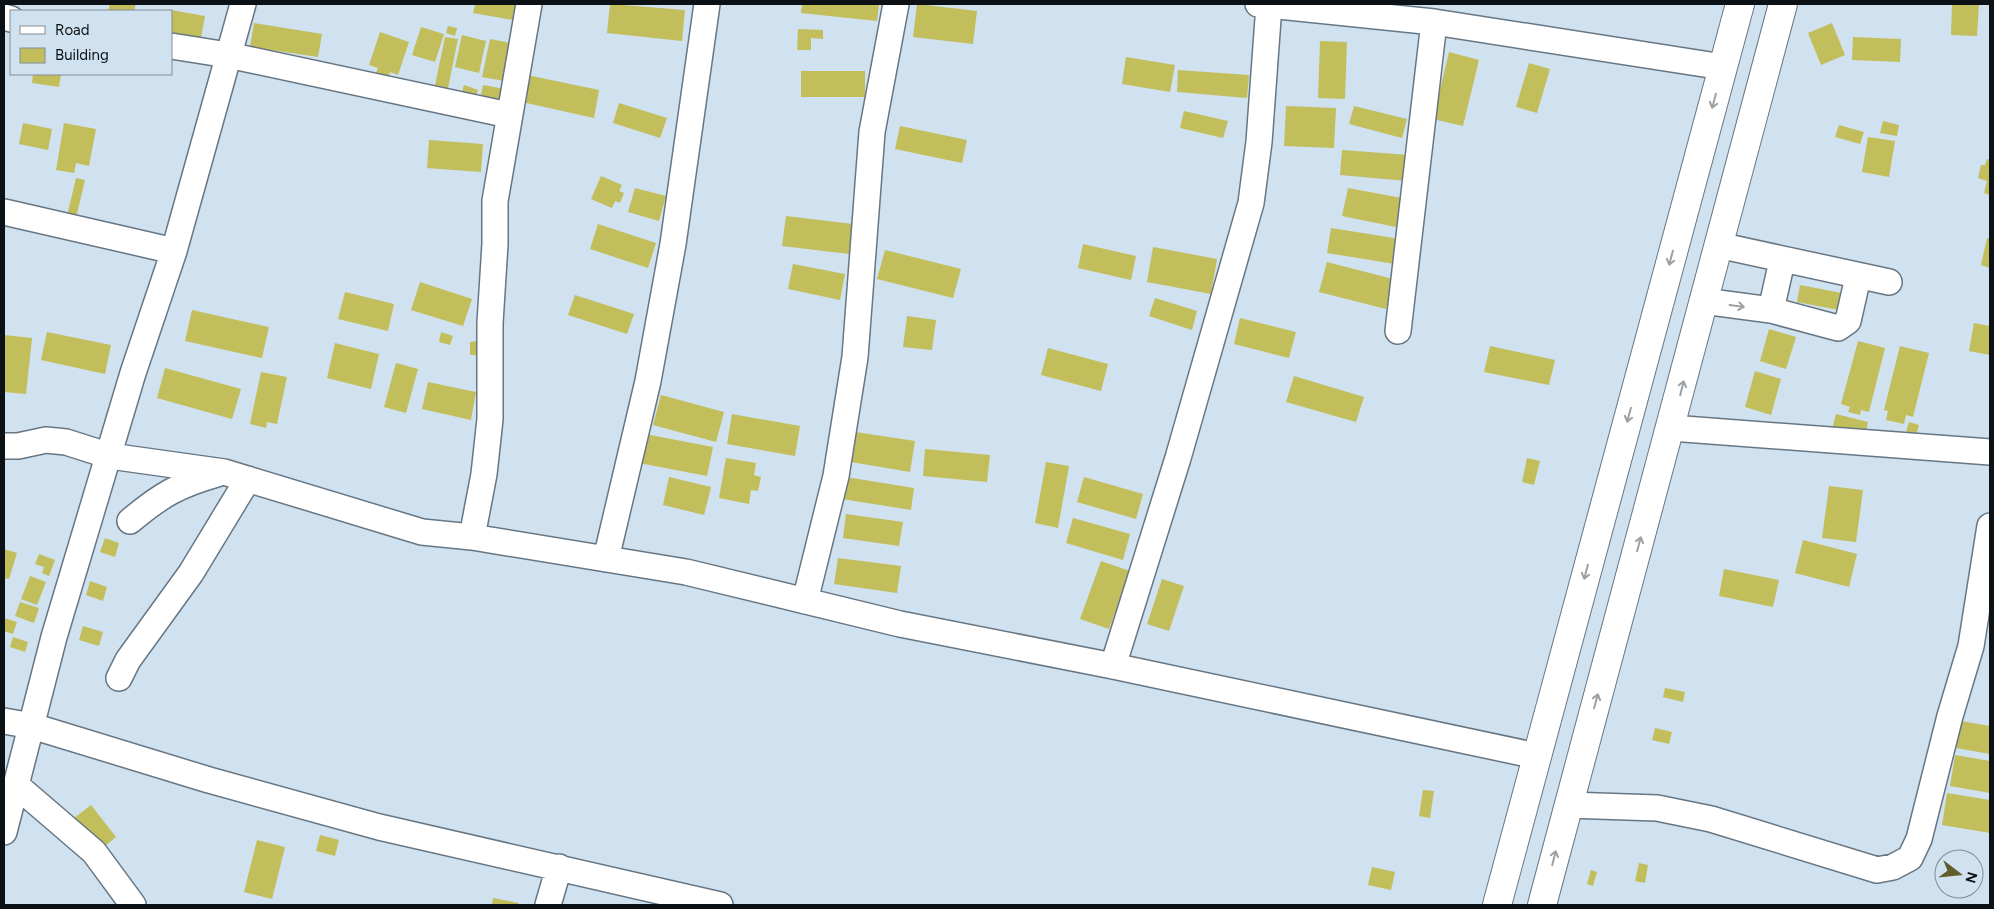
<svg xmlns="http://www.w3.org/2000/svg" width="1994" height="909" viewBox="0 0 1994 909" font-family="Figtree,sans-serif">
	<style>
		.building { fill: #c2be5c }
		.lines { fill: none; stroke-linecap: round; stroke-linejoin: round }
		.minor-casing { stroke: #677683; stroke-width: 28 }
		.highway-casing { stroke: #677683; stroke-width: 30 }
		.minor { stroke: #fff; stroke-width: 25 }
		.highway { stroke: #fff; stroke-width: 28 }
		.oneway { stroke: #9da0a1 }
	</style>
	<rect width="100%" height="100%" fill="#d0e1ef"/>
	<!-- building -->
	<path class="building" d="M 110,4 L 136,4 L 134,11 L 108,11 Z
		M 475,4 L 516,4 L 513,20 L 473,13 Z
		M 610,4 L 685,10 L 682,41 L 607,33 Z
		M 802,4 L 879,4 L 877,21 L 801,13 Z
		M 917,4 L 977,11 L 973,44 L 913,37 Z
		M 1952,4 L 1979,4 L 1977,36 L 1951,35 Z
		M 171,10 L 205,16 L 200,43 L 171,38 Z
		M 254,23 L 322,34 L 318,57 L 250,47 Z
		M 1832,23 L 1845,55 L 1821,65 L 1808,33 Z
		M 448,26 L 457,28 L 455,36 L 446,33 Z
		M 421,27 L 444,34 L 435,62 L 412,55 Z
		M 798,29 L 823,30 L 823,39 L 811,38 L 811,50 L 797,50 Z
		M 380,32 L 409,42 L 398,75 L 390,72 L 387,80 L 375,75 L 378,68 L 369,65 Z
		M 462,35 L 486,41 L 479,73 L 455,67 Z
		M 445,37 L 458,39 L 447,93 L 434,90 Z
		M 1853,37 L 1901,39 L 1900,62 L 1852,60 Z
		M 490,39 L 512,43 L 505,81 L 482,77 Z
		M 1320,41 L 1347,42 L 1345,99 L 1318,98 Z
		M 1449,52 L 1479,60 L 1463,126 L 1433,119 Z
		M 1126,57 L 1175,65 L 1170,92 L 1122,84 Z
		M 1529,63 L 1550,69 L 1537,113 L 1516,107 Z
		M 1178,70 L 1249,75 L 1247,98 L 1177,92 Z
		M 801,71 L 865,71 L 865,97 L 801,97 Z
		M 33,74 L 61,74 L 59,87 L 32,83 Z
		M 527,75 L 599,90 L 594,118 L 522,102 Z
		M 464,85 L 478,90 L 475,100 L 461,95 Z
		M 483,85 L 505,89 L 502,104 L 480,100 Z
		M 619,103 L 667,118 L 660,138 L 613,123 Z
		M 1286,106 L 1336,108 L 1334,148 L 1284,146 Z
		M 1354,106 L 1407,119 L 1402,138 L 1349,124 Z
		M 1184,111 L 1228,121 L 1223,138 L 1180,128 Z
		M 1883,121 L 1899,125 L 1897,136 L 1880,133 Z
		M 23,123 L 52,129 L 48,150 L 19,144 Z
		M 64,123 L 96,129 L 89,166 L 76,163 L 74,173 L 56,170 Z
		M 1839,125 L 1864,132 L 1860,144 L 1835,137 Z
		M 900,126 L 967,140 L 962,163 L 895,149 Z
		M 1868,137 L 1895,141 L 1889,177 L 1862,172 Z
		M 429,140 L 483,144 L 481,172 L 427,168 Z
		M 1342,150 L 1409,155 L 1407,181 L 1340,175 Z
		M 1987,159 L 1990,160 L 1990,195 L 1984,193 L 1987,181 L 1978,178 L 1981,165 L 1985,165 Z
		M 601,176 L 622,185 L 619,191 L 624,193 L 620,203 L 615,201 L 612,208 L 591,199 Z
		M 76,178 L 85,180 L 75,222 L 66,220 Z
		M 635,188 L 666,196 L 659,221 L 628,212 Z
		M 1348,188 L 1407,199 L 1401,228 L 1342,216 Z
		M 786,216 L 853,224 L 849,254 L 782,246 Z
		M 598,224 L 656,243 L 648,268 L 590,249 Z
		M 1331,228 L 1400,239 L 1395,264 L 1327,253 Z
		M 1987,238 L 1990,239 L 1990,268 L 1981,265 Z
		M 1083,244 L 1136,256 L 1131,280 L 1078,268 Z
		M 1153,247 L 1217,259 L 1211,294 L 1147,282 Z
		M 885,250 L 961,269 L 953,298 L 877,279 Z
		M 1327,262 L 1393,279 L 1386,309 L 1319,292 Z
		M 793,264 L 845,274 L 840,300 L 788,289 Z
		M 420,282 L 472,299 L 463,326 L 411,310 Z
		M 1800,285 L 1847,294 L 1844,311 L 1797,302 Z
		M 345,292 L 394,304 L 388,331 L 338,319 Z
		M 575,295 L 634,314 L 627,334 L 568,315 Z
		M 1155,298 L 1197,311 L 1192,330 L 1149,316 Z
		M 192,310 L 269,327 L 262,358 L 185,341 Z
		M 907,316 L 936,320 L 932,350 L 903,347 Z
		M 1240,318 L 1296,332 L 1289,358 L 1234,344 Z
		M 1974,323 L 1990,326 L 1990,355 L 1969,351 Z
		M 1769,329 L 1796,337 L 1786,369 L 1760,361 Z
		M 47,332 L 111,345 L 105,374 L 41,360 Z
		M 441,332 L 453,336 L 450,345 L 439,342 Z
		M 4,335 L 32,338 L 26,394 L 4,392 Z
		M 478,341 L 479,355 L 470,355 L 470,342 Z
		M 1858,341 L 1885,348 L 1869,412 L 1861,410 L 1860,415 L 1848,412 L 1850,407 L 1841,404 Z
		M 335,343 L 379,354 L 371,389 L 327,378 Z
		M 1490,346 L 1555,360 L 1549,385 L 1484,372 Z
		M 1900,346 L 1929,353 L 1913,417 L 1906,415 L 1904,424 L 1886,420 L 1888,411 L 1884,410 Z
		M 1048,348 L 1108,364 L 1101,391 L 1041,375 Z
		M 396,363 L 418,369 L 406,413 L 384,407 Z
		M 165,368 L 241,389 L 232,419 L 157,398 Z
		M 1755,371 L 1781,379 L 1771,415 L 1745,407 Z
		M 261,372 L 287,377 L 277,424 L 267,422 L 266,428 L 250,424 Z
		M 1294,376 L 1364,397 L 1356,422 L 1286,402 Z
		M 428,382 L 476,392 L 471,420 L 422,409 Z
		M 661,395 L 724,412 L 716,442 L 653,425 Z
		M 732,414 L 800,426 L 795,456 L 727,444 Z
		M 1836,414 L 1868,422 L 1865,437 L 1832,429 Z
		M 1909,422 L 1919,425 L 1914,442 L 1904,439 Z
		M 856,432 L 915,441 L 910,472 L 851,462 Z
		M 645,434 L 713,447 L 707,476 L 639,463 Z
		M 925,449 L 990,455 L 987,482 L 923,476 Z
		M 726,458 L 756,463 L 754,475 L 761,477 L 758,491 L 751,490 L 749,504 L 719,498 Z
		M 1527,458 L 1540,461 L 1534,485 L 1522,482 Z
		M 1046,462 L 1069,466 L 1058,528 L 1035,523 Z
		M 669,477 L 711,487 L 704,515 L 663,505 Z
		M 846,477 L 914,488 L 911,510 L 842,499 Z
		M 1084,477 L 1143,494 L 1136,519 L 1077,502 Z
		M 1829,486 L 1863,490 L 1856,542 L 1822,538 Z
		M 846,514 L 903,522 L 899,546 L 843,538 Z
		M 1073,518 L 1130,534 L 1123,560 L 1066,543 Z
		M 105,538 L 119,543 L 115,557 L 100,552 Z
		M 1803,540 L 1857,554 L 1849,587 L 1795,573 Z
		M 4,549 L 17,553 L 9,579 L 4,578 Z
		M 39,554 L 55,560 L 49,576 L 42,573 L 44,567 L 35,564 Z
		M 838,558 L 901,566 L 897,593 L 834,584 Z
		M 1101,561 L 1130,571 L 1109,629 L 1080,619 Z
		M 1724,569 L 1779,580 L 1773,607 L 1719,596 Z
		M 30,576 L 46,582 L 37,605 L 21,599 Z
		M 1162,579 L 1184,586 L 1169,631 L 1147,624 Z
		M 90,581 L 107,587 L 103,601 L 86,595 Z
		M 20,602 L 39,608 L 34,623 L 15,616 Z
		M 4,618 L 17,622 L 13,634 L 4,631 Z
		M 83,626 L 103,632 L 99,646 L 79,640 Z
		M 13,637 L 28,642 L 25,652 L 10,647 Z
		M 1665,688 L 1685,692 L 1683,702 L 1663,697 Z
		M 1961,721 L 1990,726 L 1990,754 L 1956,748 Z
		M 1655,728 L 1672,732 L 1669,744 L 1652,740 Z
		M 1955,755 L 1990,761 L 1990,793 L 1950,786 Z
		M 1423,790 L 1434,791 L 1430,818 L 1419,816 Z
		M 1947,793 L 1990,800 L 1990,833 L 1942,825 Z
		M 91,805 L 116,837 L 99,851 L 73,819 Z
		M 320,835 L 339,840 L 335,856 L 316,851 Z
		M 257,840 L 285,847 L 272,899 L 244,892 Z
		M 1639,863 L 1648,865 L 1645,883 L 1635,881 Z
		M 1372,867 L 1395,872 L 1391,890 L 1368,885 Z
		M 1591,870 L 1597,872 L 1593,886 L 1587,884 Z
		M 493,898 L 519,903 L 518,905 L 492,905 Z"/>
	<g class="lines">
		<!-- minor casing -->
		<g class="minor-casing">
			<path id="minor" d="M 1258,4 L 1434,22 L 1723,67
				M 4,17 L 11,19
				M 171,46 L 228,55 L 509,115
				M 4,212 L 174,251
				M 1718,245 L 1889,282
				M 1703,301 L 1771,310 L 1838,328 L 1848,321 L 1858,277
				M 1771,310 L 1782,261
				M 1398,331 L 1434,22
				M 1671,428 L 1990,452
				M 4,446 L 18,446 L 46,440 L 66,442 L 110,456 L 224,472 L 422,532 L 472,537 L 484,474 L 490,419 L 490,323 L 495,244 L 495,201 L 529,4
				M 130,521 C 161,495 178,485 217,474
				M 472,537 L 686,572 L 900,624 L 1113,666 L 1537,756
				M 606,559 L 648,381 L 673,244 L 707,4
				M 805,601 L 836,476 L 855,357 L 872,132 L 896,4
				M 1113,666 L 1178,458 L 1251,203 L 1259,142 L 1269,5
				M 119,678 L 128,660 L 191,573 L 248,479
				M 4,721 L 32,726 L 209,780 L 379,827 L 720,905
				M 16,785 L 94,852 L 133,905
				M 1568,805 L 1657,808 L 1711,819 L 1877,870 L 1893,867 L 1910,858 L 1919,839 L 1950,716 L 1971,646 L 1990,526
				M 4,832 L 54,637 L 133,373 L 174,251 L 243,4
				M 548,905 L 559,867"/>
		</g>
		<!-- highway casing -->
		<g class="highway-casing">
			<path id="highway" d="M 1497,905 L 1740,4
				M 1542,905 L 1783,4"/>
		</g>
		<!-- minor -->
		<use href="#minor" class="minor"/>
		<!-- highway -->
		<use href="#highway" class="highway"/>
	</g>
	<!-- one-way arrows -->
	<defs><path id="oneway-shaft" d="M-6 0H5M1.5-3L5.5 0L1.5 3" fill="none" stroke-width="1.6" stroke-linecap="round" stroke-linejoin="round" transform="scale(1.25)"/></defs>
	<g class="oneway">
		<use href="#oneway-shaft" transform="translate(1714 101) rotate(105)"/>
		<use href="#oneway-shaft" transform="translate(1671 258) rotate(105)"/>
		<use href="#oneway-shaft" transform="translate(1737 306) rotate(8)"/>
		<use href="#oneway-shaft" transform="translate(1682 388) rotate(-76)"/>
		<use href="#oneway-shaft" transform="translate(1629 415) rotate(105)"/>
		<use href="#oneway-shaft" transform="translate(1639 544) rotate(-75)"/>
		<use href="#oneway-shaft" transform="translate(1586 572) rotate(105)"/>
		<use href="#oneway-shaft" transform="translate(1596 701) rotate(-75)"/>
		<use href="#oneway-shaft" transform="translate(1554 858) rotate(-76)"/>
	</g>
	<!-- border -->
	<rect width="1994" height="909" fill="none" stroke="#0b1115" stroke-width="10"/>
	<!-- legend -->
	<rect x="10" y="10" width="162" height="65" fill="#d0e1ef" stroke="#818e98"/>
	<rect x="20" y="26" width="25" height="8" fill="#ffffff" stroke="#818e98"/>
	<text x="55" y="35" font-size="15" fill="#0b1115">Road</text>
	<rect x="20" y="48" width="25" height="15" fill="#c2be5c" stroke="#818e98"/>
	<text x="55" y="60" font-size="15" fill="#0b1115">Building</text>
	<!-- north arrow -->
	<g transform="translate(1959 874) rotate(106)"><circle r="24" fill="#d0e1ef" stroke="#818e98"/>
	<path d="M0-4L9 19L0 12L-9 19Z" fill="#5f5d2a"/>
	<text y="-8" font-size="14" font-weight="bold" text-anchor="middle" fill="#0b1115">N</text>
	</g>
</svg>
